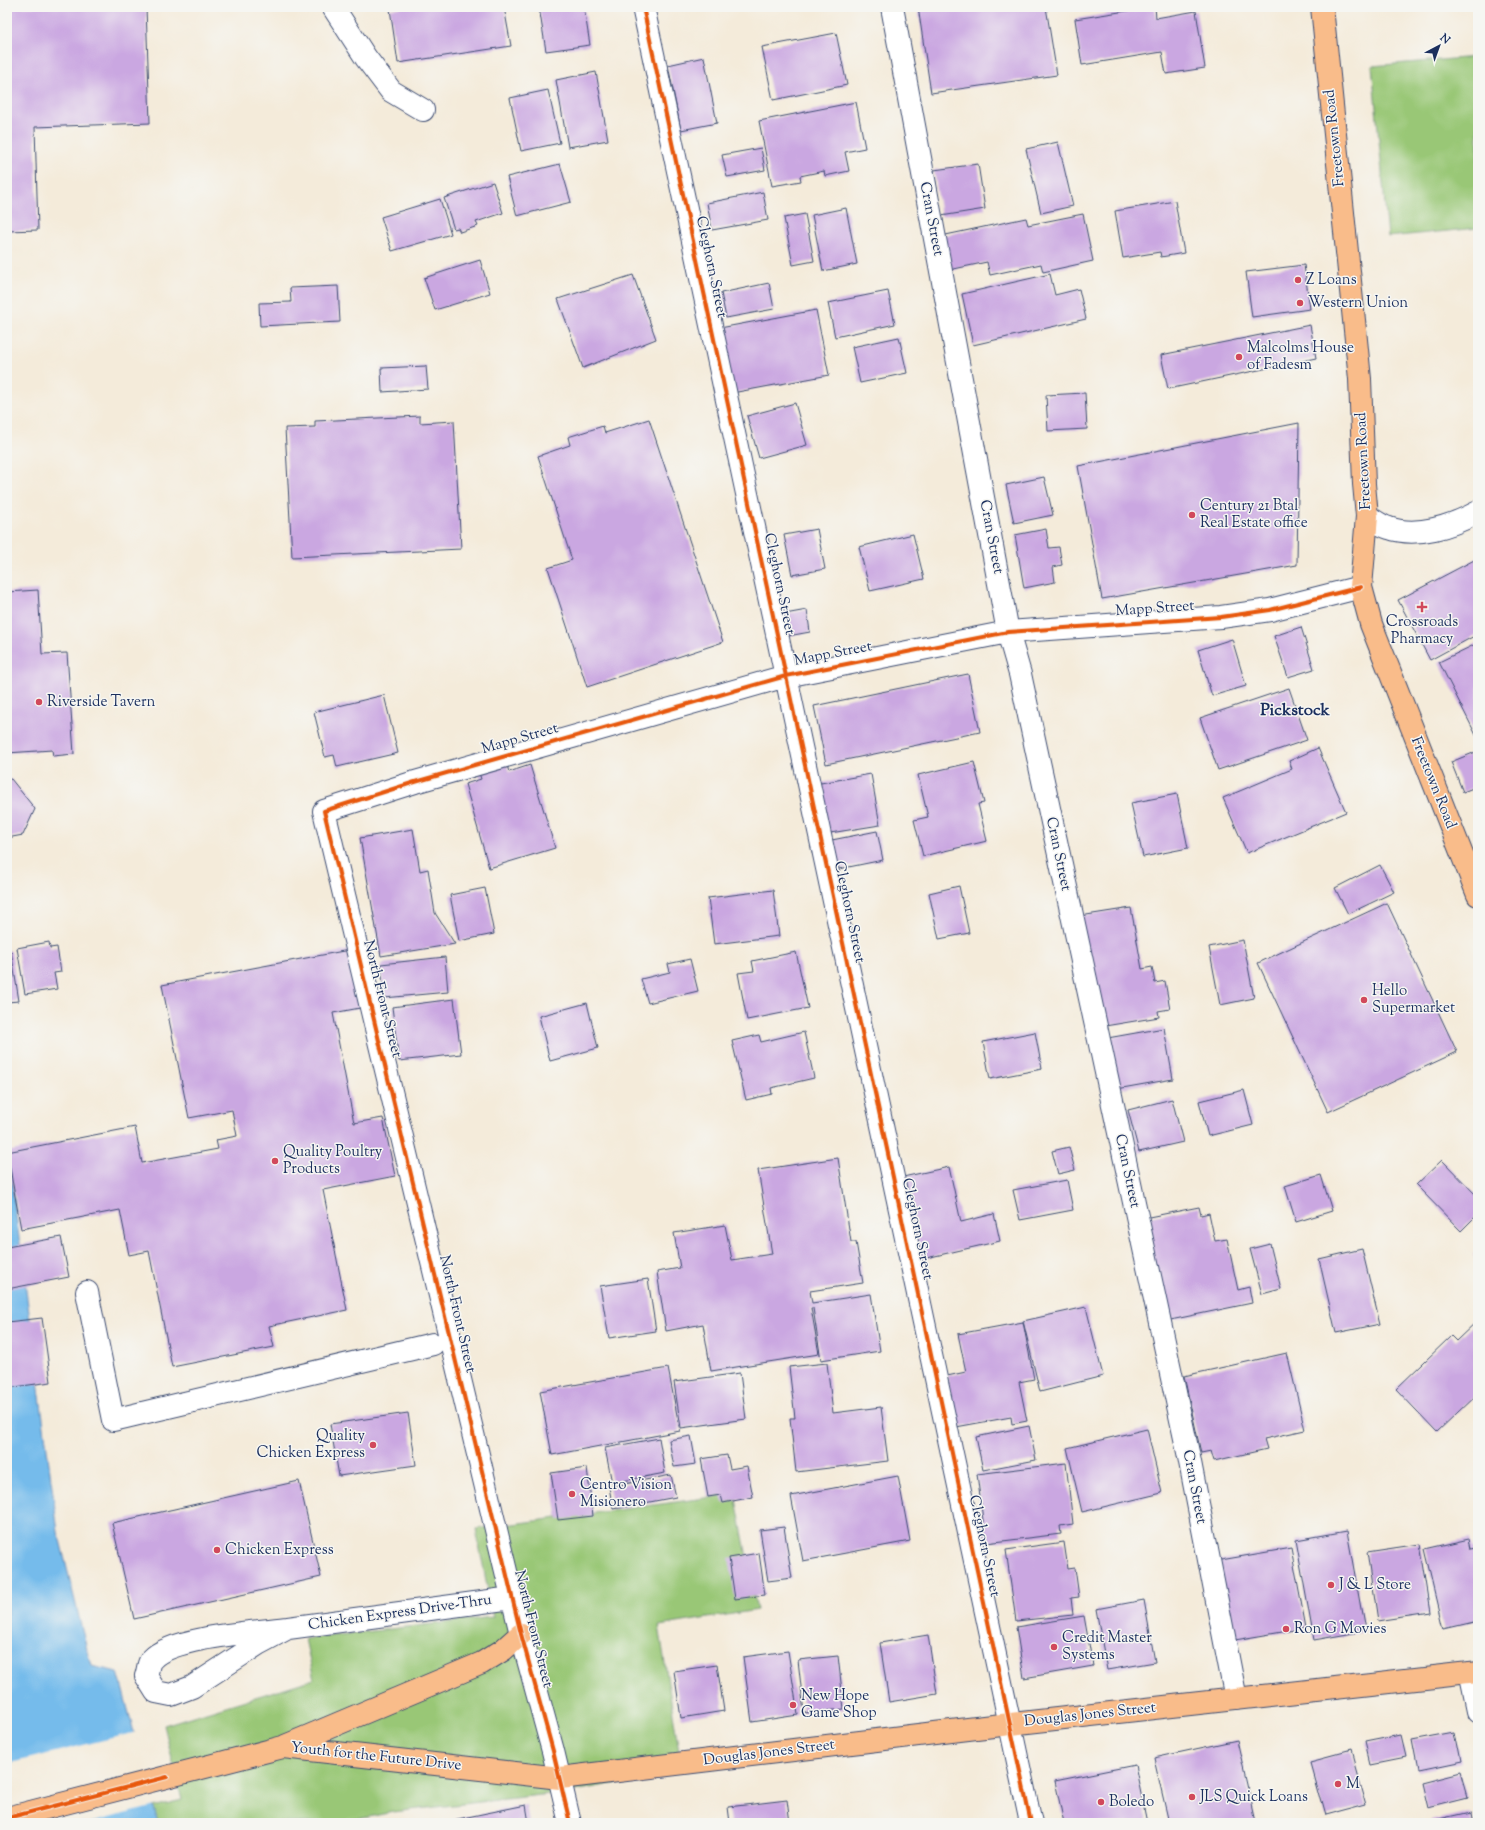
<svg xmlns="http://www.w3.org/2000/svg" width="1485" height="1830" viewBox="0 0 1485 1830" font-family="'Sorts Mill Goudy',serif">
	<style>
		.green { fill: #99c776; stroke: #5a7b6a }
		.water { fill: #74bbeb; stroke: #4875a4 }
		.pier { fill: #f4ebda }
		.building { fill: #caa7e1 }
		.lines { fill: none; stroke-linecap: round; stroke-linejoin: round }
		.minor-casing { stroke: #3c4b71; stroke-width: 24 }
		.major-casing { stroke: #3c4b71; stroke-width: 24 }
		.minor { stroke: #fff; stroke-width: 22 }
		.major { stroke: #f9bc8a; stroke-width: 22 }
		.cycleway-casing { stroke: #f6f6f2; stroke-width: 6 }
		.cycleway { stroke: #e8590c; stroke-width: 4 }
		.poi-dot { fill: #d1495b; stroke: #f6f6f2; stroke-width: 1.5 }
		.labels { text-anchor: middle; dominant-baseline: central; stroke-width: 3; stroke-linejoin: round; paint-order: stroke }
		.street-label { font-size: 15px; fill: #1b2f5e; stroke: #f6f6f2 }
		.poi-label { font-size: 15px; fill: #1b2f5e; stroke: #f6f6f2; text-anchor: start }
		.quarter-label { font-size: 17px; font-weight: bold; fill: #1b2f5e; stroke: #f6f6f2 }
	</style>
	<rect width="100%" height="100%" fill="#f6f6f2"/>
	<filter id="ink" filterUnits="userSpaceOnUse"><feTurbulence type="fractalNoise" baseFrequency=".025" numOctaves="2"/><feDisplacementMap in="SourceGraphic" scale="8" xChannelSelector="R" yChannelSelector="G"/><feConvolveMatrix kernelMatrix="1 2 1 2 8 2 1 2 1" color-interpolation-filters="sRGB"/></filter>
	<filter id="wash" filterUnits="userSpaceOnUse"><feTurbulence type="fractalNoise" baseFrequency=".012" numOctaves="4" result="noise"/><feDisplacementMap in="SourceGraphic" scale="16" xChannelSelector="R" yChannelSelector="G"/><feGaussianBlur stdDeviation="0.9" result="paint"/><feColorMatrix in="noise" values="0 0 0 0 0 0 0 0 0 0 0 0 0 0 0 0 0 1.4 0 .05"/><feComposite in="paint" operator="in"/></filter>
	<g filter="url(#wash)">
		<rect width="100%" height="100%" fill="#f4ebda"/>
		<!-- green -->
		<path class="green" d="M 1475,57 L 1478,85 L 1478,228 L 1388,237 L 1372,66 Z
			M 735,1494 L 757,1610 L 659,1626 L 682,1770 L 575,1791 L 393,1812 L 339,1823 L 158,1823 L 153,1807 L 182,1800 L 164,1725 L 314,1679 L 305,1639 L 493,1617 L 476,1529 Z"/>
		<!-- water -->
		<path class="water" d="M 7,1147 L 58,1532 L 91,1666 L 118,1672 L 158,1823 L 7,1823 Z"/>
		<!-- pier -->
		<path class="pier" d="M 136,1732 L 155,1806 L 89,1823 L 7,1823 L 7,1764 Z"/>
		<g id="blocks">
			<!-- building -->
			<path class="building" d="M 7,7 L 146,7 L 150,123 L 35,127 L 38,230 L 7,231 Z
				M 402,7 L 504,7 L 511,46 L 398,63 L 390,9 Z
				M 539,7 L 584,7 L 590,45 L 546,51 Z
				M 918,7 L 1046,7 L 1057,75 L 931,93 Z
				M 1152,7 L 1155,7 L 1156,18 L 1196,11 L 1205,68 L 1166,74 L 1162,52 L 1082,65 L 1075,19 Z
				M 836,33 L 847,85 L 773,100 L 762,47 Z
				M 704,57 L 717,123 L 681,130 L 668,65 Z
				M 596,72 L 608,140 L 568,147 L 556,80 Z
				M 548,90 L 560,143 L 521,151 L 510,98 Z
				M 856,102 L 865,148 L 845,152 L 849,171 L 825,176 L 824,171 L 800,176 L 801,181 L 772,186 L 759,121 Z
				M 1058,142 L 1073,206 L 1041,213 L 1026,149 Z
				M 761,148 L 765,170 L 727,177 L 722,155 Z
				M 560,164 L 571,202 L 517,216 L 507,177 Z
				M 978,164 L 985,209 L 941,216 L 934,170 Z
				M 493,182 L 503,213 L 476,222 L 478,226 L 460,232 L 458,228 L 454,229 L 444,198 Z
				M 763,192 L 768,220 L 712,230 L 707,203 Z
				M 440,199 L 451,234 L 392,251 L 381,217 Z
				M 1175,201 L 1184,253 L 1161,257 L 1160,252 L 1123,258 L 1115,211 Z
				M 846,208 L 857,264 L 823,271 L 812,215 Z
				M 805,214 L 814,261 L 793,265 L 784,218 Z
				M 1083,214 L 1093,261 L 1043,272 L 1041,264 L 990,275 L 987,262 L 949,270 L 941,236 L 1026,218 L 1028,225 Z
				M 480,260 L 490,293 L 435,310 L 424,278 Z
				M 1304,265 L 1310,309 L 1252,317 L 1246,272 Z
				M 1050,274 L 1055,295 L 1079,289 L 1086,319 L 973,345 L 962,294 Z
				M 633,275 L 656,339 L 583,368 L 558,299 Z
				M 769,283 L 774,309 L 726,318 L 721,293 Z
				M 338,286 L 340,322 L 260,326 L 259,303 L 291,302 L 290,288 Z
				M 888,291 L 895,324 L 835,337 L 828,303 Z
				M 816,310 L 829,375 L 732,393 L 720,328 Z
				M 1310,325 L 1316,358 L 1168,389 L 1161,355 Z
				M 899,337 L 907,373 L 860,383 L 852,347 Z
				M 426,366 L 428,389 L 382,392 L 381,368 Z
				M 1085,393 L 1087,429 L 1048,431 L 1046,395 Z
				M 795,403 L 807,445 L 759,458 L 747,416 Z
				M 420,416 L 420,423 L 454,421 L 461,549 L 292,557 L 285,428 L 315,427 L 315,421 Z
				M 649,419 L 723,642 L 587,687 L 548,568 L 572,560 L 538,456 L 570,445 L 568,437 L 603,426 L 605,433 Z
				M 1299,423 L 1297,565 L 1102,599 L 1078,466 Z
				M 1044,477 L 1053,515 L 1014,523 L 1006,485 Z
				M 817,529 L 825,569 L 792,575 L 784,535 Z
				M 1046,529 L 1049,548 L 1059,547 L 1062,565 L 1053,567 L 1055,582 L 1024,588 L 1015,535 Z
				M 913,534 L 924,579 L 870,591 L 859,547 Z
				M 1478,558 L 1478,634 L 1430,660 L 1398,600 Z
				M 38,590 L 42,654 L 67,653 L 74,754 L 53,756 L 52,750 L 7,753 L 7,592 Z
				M 807,610 L 810,632 L 788,636 L 785,614 Z
				M 1301,627 L 1314,669 L 1288,677 L 1274,636 Z
				M 1232,639 L 1246,686 L 1212,696 L 1198,650 Z
				M 1478,643 L 1478,739 L 1439,662 Z
				M 968,674 L 980,732 L 826,764 L 814,706 Z
				M 1289,688 L 1307,740 L 1218,770 L 1200,718 Z
				M 384,695 L 398,753 L 337,767 L 334,755 L 325,757 L 314,712 Z
				M 1318,748 L 1346,812 L 1247,853 L 1223,798 L 1292,769 L 1289,761 Z
				M 1478,751 L 1478,786 L 1463,792 L 1451,762 Z
				M 506,762 L 509,772 L 530,765 L 555,848 L 489,868 L 465,784 L 481,779 L 478,770 Z
				M 974,762 L 984,803 L 978,804 L 987,841 L 923,856 L 914,820 L 928,817 L 918,775 Z
				M 871,774 L 880,825 L 824,834 L 815,784 Z
				M 11,779 L 35,809 L 23,835 L 7,838 L 7,780 Z
				M 1177,794 L 1188,848 L 1143,857 L 1131,803 Z
				M 413,829 L 420,871 L 428,869 L 435,913 L 455,944 L 381,956 L 360,838 Z
				M 877,831 L 883,860 L 834,870 L 827,841 Z
				M 1380,865 L 1394,892 L 1348,914 L 1335,888 Z
				M 959,886 L 969,933 L 939,939 L 929,893 Z
				M 485,888 L 494,934 L 459,941 L 450,895 Z
				M 773,890 L 779,936 L 714,944 L 708,898 Z
				M 1387,903 L 1457,1052 L 1328,1112 L 1258,963 Z
				M 1131,908 L 1142,969 L 1152,967 L 1155,983 L 1165,981 L 1170,1009 L 1158,1011 L 1159,1017 L 1099,1027 L 1080,916 Z
				M 1243,940 L 1254,998 L 1220,1005 L 1209,947 Z
				M 49,942 L 50,948 L 57,947 L 61,972 L 54,973 L 57,989 L 25,994 L 17,948 Z
				M 349,950 L 360,1008 L 333,1013 L 354,1123 L 383,1118 L 395,1176 L 323,1190 L 347,1310 L 269,1326 L 274,1347 L 172,1367 L 149,1251 L 129,1255 L 120,1210 L 21,1229 L 7,1152 L 135,1127 L 142,1163 L 218,1149 L 216,1140 L 237,1136 L 232,1110 L 189,1118 L 162,985 Z
				M 7,951 L 11,951 L 19,1001 L 7,1002 Z
				M 796,952 L 808,1008 L 747,1020 L 738,973 L 754,971 L 752,961 Z
				M 445,957 L 448,992 L 384,998 L 381,964 Z
				M 690,959 L 698,991 L 648,1003 L 641,979 L 670,972 L 668,964 Z
				M 454,999 L 461,1054 L 399,1061 L 392,1007 Z
				M 587,1003 L 598,1048 L 550,1061 L 539,1016 Z
				M 1164,1028 L 1173,1079 L 1111,1090 L 1102,1039 Z
				M 804,1032 L 814,1078 L 771,1088 L 772,1094 L 746,1100 L 732,1041 L 759,1035 L 761,1042 Z
				M 1035,1032 L 1042,1069 L 990,1079 L 983,1042 Z
				M 1244,1090 L 1253,1125 L 1208,1136 L 1199,1101 Z
				M 1172,1099 L 1183,1142 L 1139,1152 L 1128,1110 Z
				M 1069,1147 L 1075,1170 L 1058,1174 L 1052,1151 Z
				M 838,1158 L 851,1242 L 856,1242 L 863,1283 L 810,1291 L 812,1303 L 871,1294 L 880,1351 L 821,1360 L 813,1308 L 811,1308 L 819,1354 L 711,1371 L 703,1324 L 666,1331 L 657,1272 L 680,1268 L 674,1233 L 725,1225 L 732,1260 L 772,1254 L 758,1170 Z
				M 1442,1160 L 1478,1197 L 1478,1214 L 1461,1231 L 1416,1185 Z
				M 949,1167 L 961,1222 L 994,1214 L 1000,1241 L 922,1259 L 903,1177 Z
				M 1321,1175 L 1332,1211 L 1296,1222 L 1285,1186 Z
				M 1067,1180 L 1073,1210 L 1020,1220 L 1013,1190 Z
				M 1199,1207 L 1201,1215 L 1209,1213 L 1215,1241 L 1227,1239 L 1238,1290 L 1249,1287 L 1252,1303 L 1161,1322 L 1139,1219 Z
				M 61,1237 L 69,1277 L 7,1289 L 7,1247 Z
				M 1270,1244 L 1281,1289 L 1262,1294 L 1250,1249 Z
				M 1362,1249 L 1380,1324 L 1336,1333 L 1319,1259 Z
				M 1478,1250 L 1478,1260 L 1473,1255 Z
				M 648,1279 L 656,1331 L 609,1338 L 600,1286 Z
				M 1086,1307 L 1103,1376 L 1040,1392 L 1023,1321 Z
				M 42,1318 L 51,1382 L 7,1388 L 7,1322 Z
				M 1478,1320 L 1478,1393 L 1437,1432 L 1396,1389 L 1451,1336 L 1456,1341 Z
				M 1023,1322 L 1034,1379 L 1019,1382 L 1027,1421 L 1012,1424 L 1011,1417 L 956,1427 L 947,1376 L 966,1372 L 958,1334 Z
				M 1287,1353 L 1305,1430 L 1264,1439 L 1267,1449 L 1214,1461 L 1211,1451 L 1201,1453 L 1184,1376 Z
				M 827,1363 L 833,1413 L 881,1407 L 888,1461 L 796,1472 L 790,1418 L 795,1418 L 789,1367 Z
				M 668,1368 L 680,1431 L 552,1455 L 540,1391 Z
				M 740,1373 L 746,1419 L 681,1428 L 674,1382 Z
				M 408,1413 L 416,1465 L 339,1476 L 330,1424 Z
				M 1029,1426 L 1036,1460 L 983,1470 L 976,1437 Z
				M 1147,1429 L 1162,1493 L 1082,1512 L 1067,1448 Z
				M 691,1436 L 696,1464 L 674,1467 L 669,1440 Z
				M 659,1438 L 665,1473 L 612,1483 L 605,1448 Z
				M 727,1455 L 730,1469 L 747,1466 L 753,1497 L 723,1503 L 721,1495 L 708,1497 L 701,1459 Z
				M 1066,1463 L 1073,1524 L 1060,1526 L 1061,1534 L 986,1543 L 977,1474 Z
				M 587,1468 L 593,1516 L 558,1520 L 551,1473 Z
				M 671,1475 L 676,1497 L 613,1509 L 609,1487 Z
				M 898,1476 L 910,1541 L 803,1561 L 791,1496 Z
				M 299,1481 L 321,1577 L 134,1619 L 112,1523 Z
				M 784,1527 L 792,1578 L 768,1581 L 760,1530 Z
				M 1347,1531 L 1365,1631 L 1314,1640 L 1296,1540 Z
				M 1469,1539 L 1471,1549 L 1478,1548 L 1478,1621 L 1444,1629 L 1425,1549 Z
				M 1064,1542 L 1068,1569 L 1075,1568 L 1079,1597 L 1071,1598 L 1073,1615 L 1016,1621 L 1006,1550 Z
				M 1420,1544 L 1431,1613 L 1377,1621 L 1367,1552 Z
				M 1291,1548 L 1306,1628 L 1229,1641 L 1215,1561 Z
				M 759,1553 L 765,1595 L 735,1599 L 729,1558 Z
				M 1144,1600 L 1155,1662 L 1107,1670 L 1096,1609 Z
				M 1084,1616 L 1093,1666 L 1024,1678 L 1016,1627 Z
				M 928,1635 L 937,1694 L 889,1702 L 880,1643 Z
				M 788,1651 L 798,1715 L 752,1722 L 743,1657 Z
				M 838,1656 L 844,1709 L 804,1713 L 798,1660 Z
				M 717,1665 L 724,1711 L 681,1718 L 674,1671 Z
				M 1455,1732 L 1461,1762 L 1418,1771 L 1412,1740 Z
				M 1401,1736 L 1406,1757 L 1371,1764 L 1366,1743 Z
				M 1237,1740 L 1256,1823 L 1169,1823 L 1154,1758 Z
				M 1351,1751 L 1366,1805 L 1325,1816 L 1310,1762 Z
				M 1135,1765 L 1147,1823 L 1064,1823 L 1055,1781 Z
				M 1460,1773 L 1467,1798 L 1427,1808 L 1421,1783 Z
				M 787,1800 L 790,1823 L 730,1823 L 728,1807 Z
				M 526,1805 L 529,1823 L 448,1823 L 448,1821 Z
				M 1470,1812 L 1472,1823 L 1430,1823 L 1430,1821 Z"/>
		</g>
	</g>
	<g filter="url(#ink)">
		<use href="#blocks" fill-opacity="0" stroke="#3c4b71" stroke-width="1"/>
		<g class="lines">
			<!-- minor casing -->
			<g class="minor-casing">
				<path id="minor" d="M 333,7 L 366,58 L 391,91 L 423,110
					M 643,7 L 1031,1823
					M 892,7 L 1008,632 L 1020,674 L 1189,1457 L 1236,1699
					M 1367,516 C 1374,520 1381,526 1389,528 C 1417,538 1452,526 1478,512
					M 87,1292 L 113,1420 L 433,1344
					M 288,1628 C 256,1632 172,1637 152,1659 C 148,1662 148,1671 146,1676 L 156,1692 L 171,1695 L 192,1687 L 258,1644 L 288,1628 L 512,1598
					M 1470,1673 L 1478,1711
					M 570,1823 L 553,1751 L 521,1634 L 324,811 L 415,782 L 786,676 L 1008,632 L 1221,617 L 1270,610 L 1361,587"/>
			</g>
			<!-- major casing -->
			<g class="major-casing">
				<path id="major" d="M 1322,7 L 1360,379 L 1364,484 L 1367,516 L 1361,587 L 1371,624 L 1478,895
					M 285,1746 L 482,1663 L 503,1650 L 521,1634
					M 7,1818 L 283,1747 L 560,1778 L 993,1726 L 1478,1672"/>
			</g>
			<!-- minor -->
			<use href="#minor" class="minor"/>
			<!-- major -->
			<use href="#major" class="major"/>
			<!-- cycleway casing -->
			<g class="cycleway-casing">
				<path id="cycleway" d="M 643,7 L 1031,1823
					M 7,1818 L 167,1777
					M 570,1823 L 553,1751 L 521,1634 L 324,811 L 415,782 L 786,676 L 1008,632 L 1221,617 L 1270,610 L 1361,587"/>
			</g>
			<!-- cycleway -->
			<use href="#cycleway" class="cycleway"/>
		</g>
	</g>
	<!-- markers -->
	<g class="poi-dot">
		<circle cx="1298" cy="280" r="4"/>
		<circle cx="1300" cy="303" r="4"/>
		<circle cx="1239" cy="357" r="4"/>
		<circle cx="1192" cy="515" r="4"/>
		<path d="M1420 601h4v4h4v4h-4v4h-4v-4h-4v-4h4z"/>
		<circle cx="39" cy="702" r="4"/>
		<circle cx="1364" cy="1000" r="4"/>
		<circle cx="275" cy="1161" r="4"/>
		<circle cx="373" cy="1445" r="4"/>
		<circle cx="572" cy="1494" r="4"/>
		<circle cx="217" cy="1550" r="4"/>
		<circle cx="1331" cy="1585" r="4"/>
		<circle cx="1286" cy="1629" r="4"/>
		<circle cx="1054" cy="1647" r="4"/>
		<circle cx="793" cy="1705" r="4"/>
		<circle cx="1338" cy="1784" r="4"/>
		<circle cx="1192" cy="1797" r="4"/>
		<circle cx="1101" cy="1802" r="4"/>
	</g>
	<g class="labels">
		<!-- street labels -->
		<g class="street-label">
			<text transform="translate(1335 138) rotate(-96)">Freetown Road</text>
			<text transform="translate(931 219) rotate(79)">Cran Street</text>
			<text transform="translate(711 267) rotate(78)">Cleghorn Street</text>
			<text transform="translate(1364 461) rotate(-93)">Freetown Road</text>
			<text transform="translate(991 537) rotate(79)">Cran Street</text>
			<text transform="translate(779 584) rotate(78)">Cleghorn Street</text>
			<text transform="translate(1155 609) rotate(-4)">Mapp Street</text>
			<text transform="translate(833 654) rotate(-11)">Mapp Street</text>
			<text transform="translate(520 739) rotate(-16)">Mapp Street</text>
			<text transform="translate(1433 783) rotate(68)">Freetown Road</text>
			<text transform="translate(1058 854) rotate(78)">Cran Street</text>
			<text transform="translate(849 912) rotate(78)">Cleghorn Street</text>
			<text transform="translate(382 999) rotate(76)">North Front Street</text>
			<text transform="translate(1127 1171) rotate(78)">Cran Street</text>
			<text transform="translate(917 1229) rotate(78)">Cleghorn Street</text>
			<text transform="translate(457 1314) rotate(77)">North Front Street</text>
			<text transform="translate(1194 1487) rotate(79)">Cran Street</text>
			<text transform="translate(984 1546) rotate(78)">Cleghorn Street</text>
			<text transform="translate(400 1613) rotate(-8)">Chicken Express Drive-Thru</text>
			<text transform="translate(533 1629) rotate(76)">North Front Street</text>
			<text transform="translate(1090 1715) rotate(-6)">Douglas Jones Street</text>
			<text transform="translate(769 1753) rotate(-7)">Douglas Jones Street</text>
			<text transform="translate(376 1757) rotate(6)">Youth for the Future Drive</text>
		</g>
		<!-- poi labels -->
		<g class="poi-label">
			<text x="1306" y="280">Z Loans</text>
			<text x="1308" y="303">Western Union</text>
			<text x="1247" y="348">Malcolms House<tspan x="1247" dy="17">of Fadesm</tspan></text>
			<text x="1200" y="506">Century 21 Btal<tspan x="1200" dy="17">Real Estate office</tspan></text>
			<text x="1422" y="622" text-anchor="middle">Crossroads<tspan x="1422" dy="17">Pharmacy</tspan></text>
			<text x="47" y="702">Riverside Tavern</text>
			<text x="1372" y="991">Hello<tspan x="1372" dy="17">Supermarket</tspan></text>
			<text x="283" y="1152">Quality Poultry<tspan x="283" dy="17">Products</tspan></text>
			<text x="365" y="1436" text-anchor="end">Quality<tspan x="365" dy="17">Chicken Express</tspan></text>
			<text x="580" y="1485">Centro Vision<tspan x="580" dy="17">Misionero</tspan></text>
			<text x="225" y="1550">Chicken Express</text>
			<text x="1339" y="1585">J &amp; L Store</text>
			<text x="1294" y="1629">Ron G Movies</text>
			<text x="1062" y="1638">Credit Master<tspan x="1062" dy="17">Systems</tspan></text>
			<text x="801" y="1696">New Hope<tspan x="801" dy="17">Game Shop</tspan></text>
			<text x="1346" y="1784">M</text>
			<text x="1200" y="1797">JLS Quick Loans</text>
			<text x="1109" y="1802">Boledo</text>
		</g>
		<!-- quarter labels -->
		<g class="quarter-label">
			<text x="1295" y="711">Pickstock</text>
		</g>
	</g>
	<!-- margin -->
	<rect width="1485" height="1830" fill="none" stroke="#f6f6f2" stroke-width="24"/>
	<!-- north arrow -->
	<g transform="translate(1439 46) rotate(41)" stroke="#f6f6f2" stroke-width="3" paint-order="stroke">
	<path d="M0-3L7 15L0 10L-7 15Z" fill="#1b2f5e"/>
	<text y="-6" font-size="11" font-weight="bold" text-anchor="middle" fill="#1b2f5e">N</text>
	</g>
</svg>
